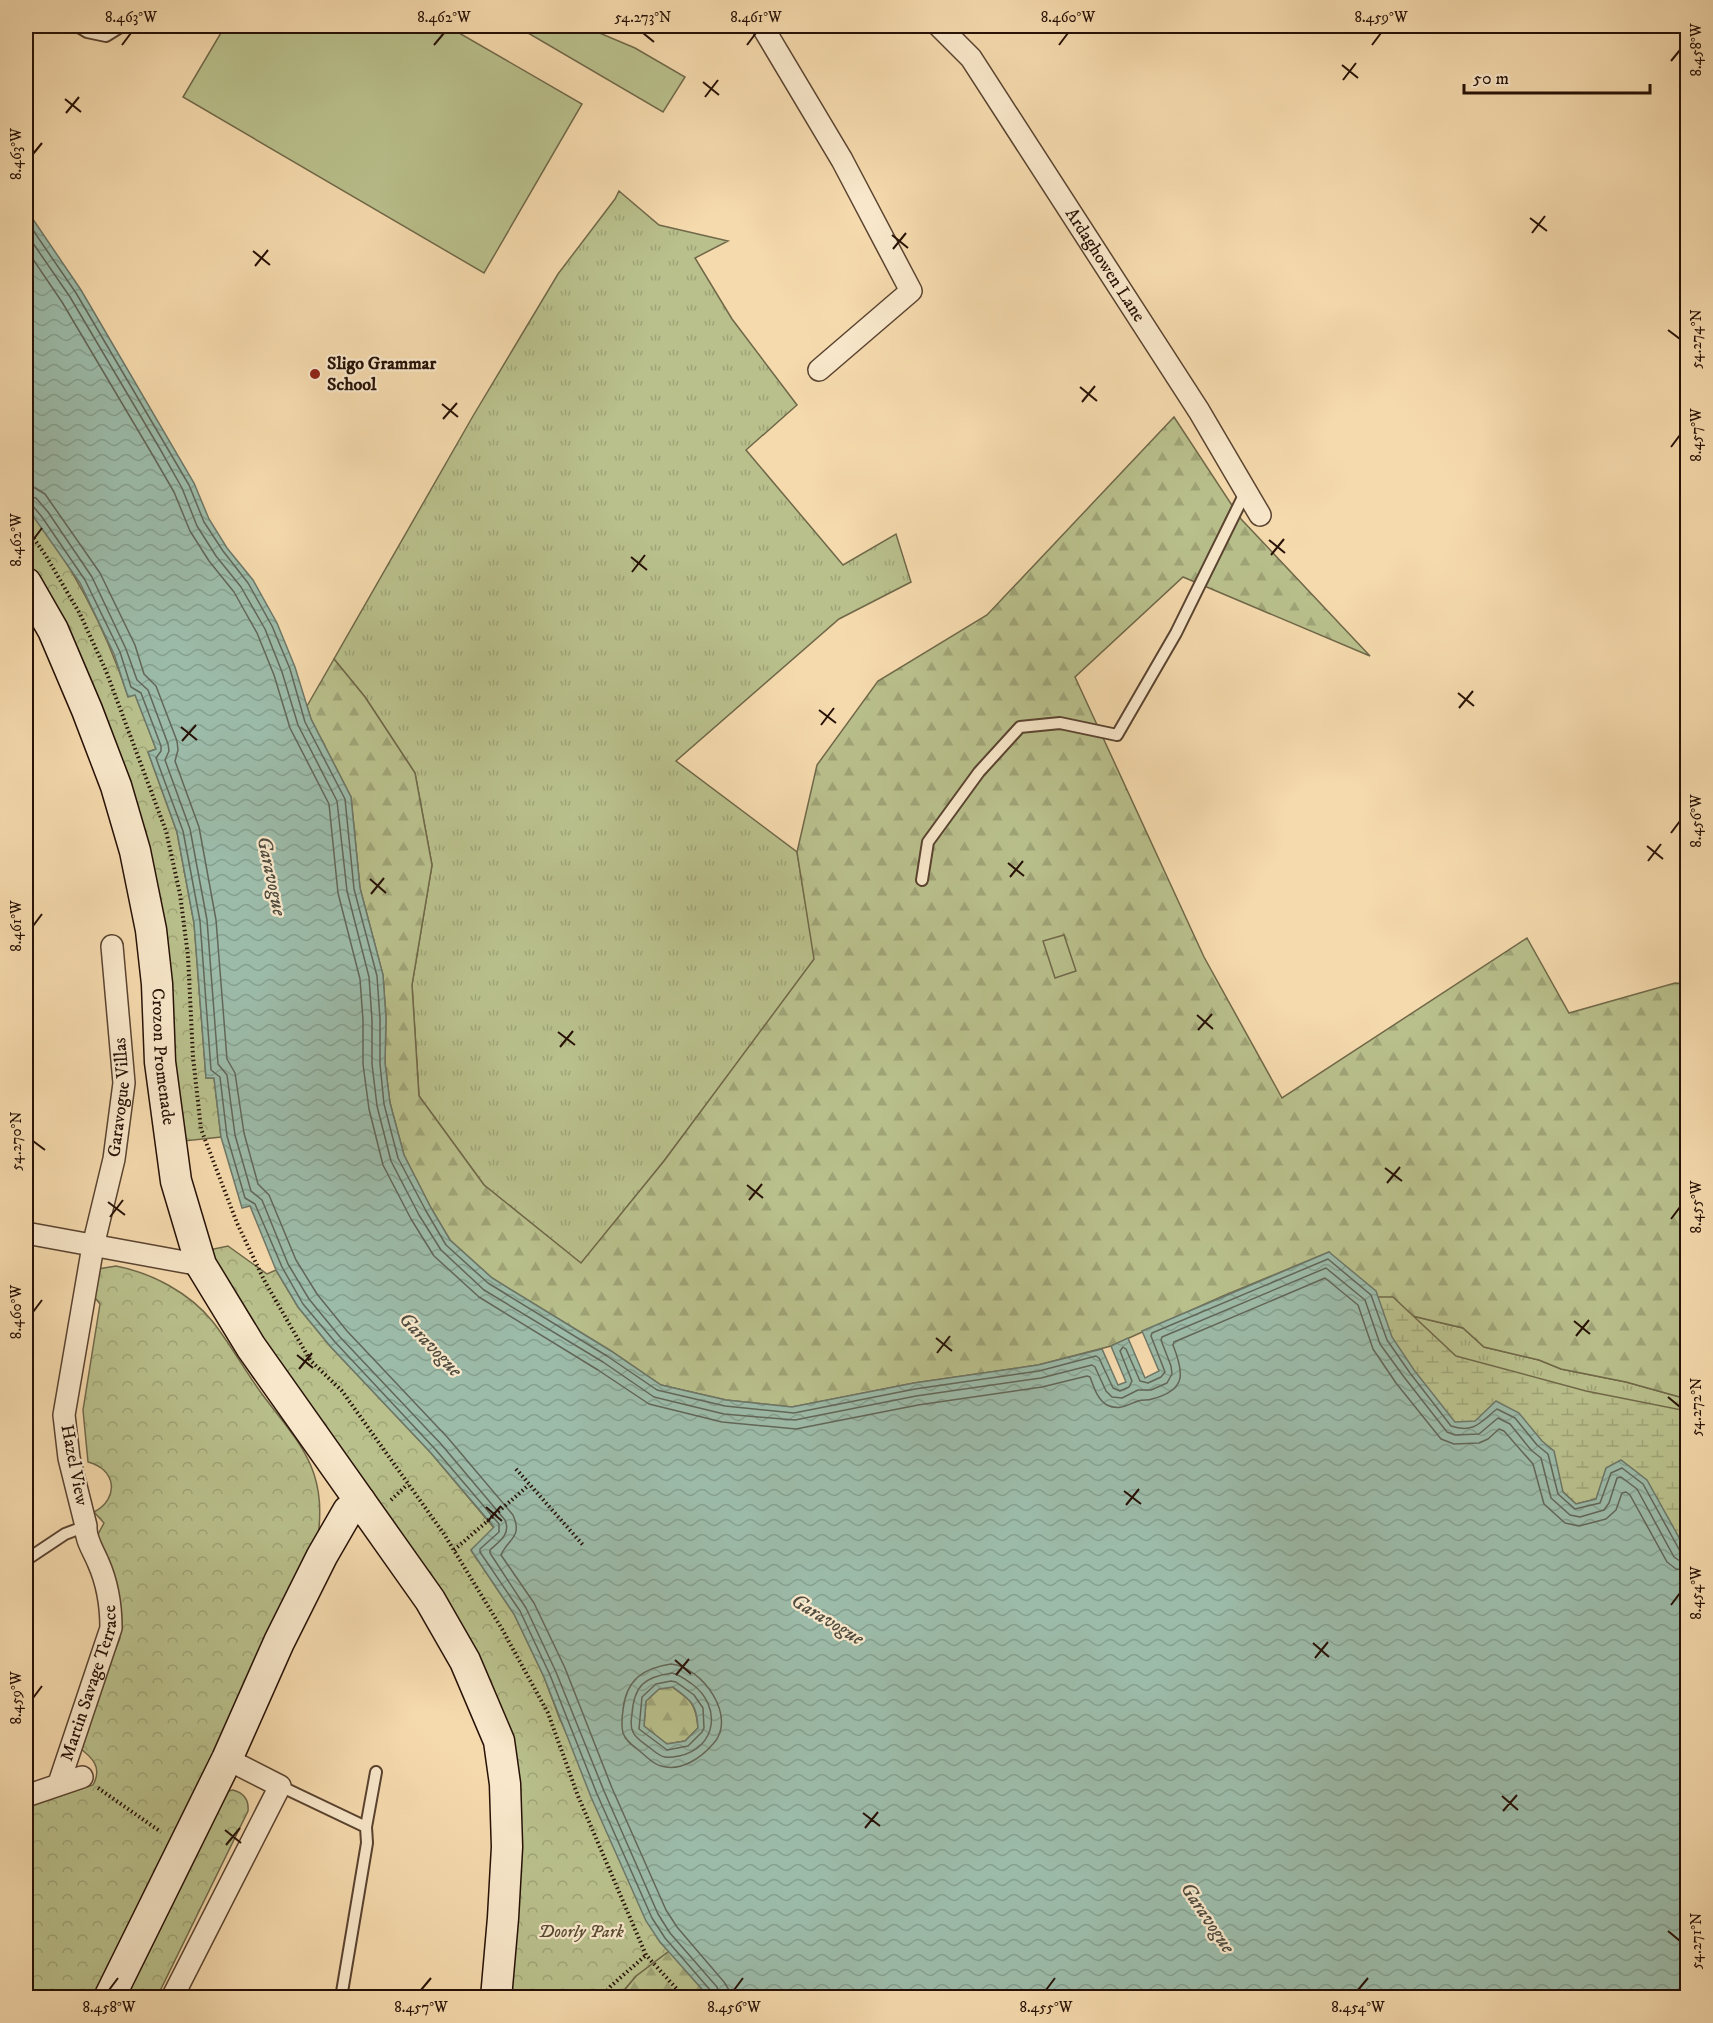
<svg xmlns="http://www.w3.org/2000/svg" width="1713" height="2023" viewBox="0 0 1713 2023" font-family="'IM FELL DW Pica',serif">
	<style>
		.grass { fill: url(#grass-tufts); stroke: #706849; stroke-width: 1.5 }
		.forest { fill: url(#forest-firs); stroke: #706849; stroke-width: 1.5 }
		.wetland { fill: url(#wetland-marsh); stroke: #706849; stroke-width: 1.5 }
		.park { fill: url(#park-crowns); stroke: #706849; stroke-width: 1.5 }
		.garden { fill: #b9c08c; stroke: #706849; stroke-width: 1.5 }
		.water { fill: url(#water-waves); stroke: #6d7768; stroke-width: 1.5; fill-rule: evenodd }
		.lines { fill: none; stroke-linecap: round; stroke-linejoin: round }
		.shore { stroke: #626658; stroke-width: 1.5 }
		.lane-casing { stroke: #5a4330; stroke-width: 14 }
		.street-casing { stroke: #5a4330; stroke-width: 24 }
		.secondary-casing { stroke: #271106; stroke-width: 33 }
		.path { stroke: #271106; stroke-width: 4; stroke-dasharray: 1.5 3; stroke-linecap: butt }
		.lane { stroke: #f8e7ca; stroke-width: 10 }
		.street { stroke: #f8e7ca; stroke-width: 21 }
		.secondary { stroke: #f8e7ca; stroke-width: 30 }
		.ticks { fill: none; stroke: #271106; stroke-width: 2 }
		.poi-dot { fill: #8f2418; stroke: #f8e7ca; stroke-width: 2 }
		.labels { text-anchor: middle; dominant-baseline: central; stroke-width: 4.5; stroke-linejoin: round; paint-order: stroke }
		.street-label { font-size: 18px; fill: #271106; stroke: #f8e7ca }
		.poi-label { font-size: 18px; font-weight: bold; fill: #271106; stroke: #f8e7ca; text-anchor: start }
		.park-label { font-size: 18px; font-style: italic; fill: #5a4e35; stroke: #f8e7ca }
		.water-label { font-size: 20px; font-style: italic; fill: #504c3f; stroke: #f8e7ca }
		.neatline { fill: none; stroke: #271106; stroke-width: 2 }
		.ticks-label { font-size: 15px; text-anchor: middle; fill: #271106 }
	</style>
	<defs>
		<pattern id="grass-tufts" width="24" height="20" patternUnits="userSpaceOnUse" patternTransform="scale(1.5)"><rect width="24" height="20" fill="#b9c08c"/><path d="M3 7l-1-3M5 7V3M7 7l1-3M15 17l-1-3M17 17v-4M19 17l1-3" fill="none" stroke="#9fa477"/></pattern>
		<pattern id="forest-firs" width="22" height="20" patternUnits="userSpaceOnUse" patternTransform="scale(1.5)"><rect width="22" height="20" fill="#b9c08c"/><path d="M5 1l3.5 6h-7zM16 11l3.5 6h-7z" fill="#9fa477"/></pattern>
		<pattern id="wetland-marsh" width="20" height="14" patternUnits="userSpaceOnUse" patternTransform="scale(1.5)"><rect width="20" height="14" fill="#b9c08c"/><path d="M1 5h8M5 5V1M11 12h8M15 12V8" fill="none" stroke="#9fa477"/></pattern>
		<pattern id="park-crowns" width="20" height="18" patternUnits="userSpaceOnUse" patternTransform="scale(1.5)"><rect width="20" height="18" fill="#b9c08c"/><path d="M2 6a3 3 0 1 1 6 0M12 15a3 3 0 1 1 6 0" fill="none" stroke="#9fa477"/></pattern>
		<pattern id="water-waves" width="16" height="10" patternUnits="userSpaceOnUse" patternTransform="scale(1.5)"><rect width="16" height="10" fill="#9cbba9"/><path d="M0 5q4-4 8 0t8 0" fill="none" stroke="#86a090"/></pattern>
	</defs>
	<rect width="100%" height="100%" fill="#f5daad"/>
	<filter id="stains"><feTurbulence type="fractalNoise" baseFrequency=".00333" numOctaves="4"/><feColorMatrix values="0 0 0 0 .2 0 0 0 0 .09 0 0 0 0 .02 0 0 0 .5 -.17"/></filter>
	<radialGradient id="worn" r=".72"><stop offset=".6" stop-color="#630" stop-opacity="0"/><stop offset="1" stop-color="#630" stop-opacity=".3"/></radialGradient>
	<!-- grass -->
	<path class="grass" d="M 619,191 L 659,225 L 728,241 L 695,258 L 732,319 L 797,405 L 746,450 L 843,565 L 896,534 L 911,582 L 839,619 L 676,761 L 797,852 L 815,959 L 664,1161 L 581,1264 L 484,1185 L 419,1096 L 412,985 L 432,865 L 415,773 L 365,697 L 334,659 L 473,416 L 558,274 L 615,199 Z
		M 1383,1309 L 1463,1328 L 1484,1347 L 1539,1360 L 1561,1369 L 1626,1382 L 1687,1399 L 1687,1555 L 1686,1550 L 1606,1468 Z"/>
	<!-- forest -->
	<path class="forest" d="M 1174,417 L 1241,519 L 1370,656 L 1183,577 L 1075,677 L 1204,957 L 1282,1098 L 1527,938 L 1569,1013 L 1675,983 L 1687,984 L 1687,1399 L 1626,1382 L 1561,1369 L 1539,1360 L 1484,1347 L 1463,1328 L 1383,1309 L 1329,1252 L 1223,1296 L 1111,1346 L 1038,1365 L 914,1383 L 792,1407 L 726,1400 L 661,1385 L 611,1351 L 492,1278 L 450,1240 L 431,1208 L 404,1155 L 390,1103 L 385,1063 L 386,1019 L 383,975 L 360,888 L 351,797 L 311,719 L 307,706 L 334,659 L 365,697 L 415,773 L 432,865 L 412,985 L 419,1096 L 484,1185 L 581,1263 L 664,1161 L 814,959 L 797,852 L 817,765 L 878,681 L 987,615 Z
		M 672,1687 C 691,1700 696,1704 698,1728 L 685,1741 L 667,1744 L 644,1726 L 646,1701 L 659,1689 Z
		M 669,1951 L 709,1997 L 618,1998 L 636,1976 Z"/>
	<!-- wetland -->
	<path class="wetland" d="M 1359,1297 L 1393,1297 L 1456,1356 L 1586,1391 L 1687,1411 L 1687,1555 L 1686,1550 L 1596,1499 L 1576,1504 L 1563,1492 L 1454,1443 Z"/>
	<!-- park -->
	<path class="park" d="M 26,506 C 72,563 105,627 128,696 L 135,694 L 156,749 L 148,752 L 177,832 L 194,923 L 206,1078 L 214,1078 L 221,1137 L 184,1141 L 170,1044 L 64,620 L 26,561 Z
		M 228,1246 L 267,1274 L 276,1270 L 298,1307 L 330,1346 L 431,1453 L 494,1528 L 471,1550 L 514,1614 L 544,1677 L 559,1717 L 660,1942 L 669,1951 L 636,1976 L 618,1997 L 509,1997 L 518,1915 L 521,1814 L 433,1583 L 393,1521 L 275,1358 L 209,1250 Z
		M 116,1266 C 152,1273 190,1293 213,1322 C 231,1345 245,1371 262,1394 C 279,1417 300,1440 311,1466 C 321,1490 321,1513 318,1538 L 96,1997 L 26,1998 L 26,1808 L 93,1785 C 103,1767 92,1757 77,1746 L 120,1638 L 114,1633 L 96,1538 L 104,1523 L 94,1512 C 120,1498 116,1469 88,1462 L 83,1410 L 100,1304 L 92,1294 L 98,1269 Z
		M 233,1790 C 244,1793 249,1800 248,1811 L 157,1997 L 121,1998 L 228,1791 Z"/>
	<!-- garden -->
	<path class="garden" d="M 225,26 L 447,26 L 582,104 L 484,273 L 183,97 Z
		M 516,26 L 583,26 L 635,48 L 685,77 L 663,112 Z
		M 1064,935 L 1076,971 L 1055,978 L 1043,941 Z"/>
	<!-- water -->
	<path class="water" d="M 26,209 L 81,290 L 194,483 L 209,519 L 227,548 L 253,580 L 277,623 L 295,667 L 311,719 L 351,797 L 360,888 L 383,975 L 386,1019 L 385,1063 L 390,1103 L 404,1155 L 431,1208 L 450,1240 L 492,1278 L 611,1351 L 661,1385 L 726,1400 L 792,1407 L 914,1383 L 1038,1365 L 1102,1349 L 1118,1385 L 1126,1382 L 1111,1346 L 1128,1338 L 1145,1378 L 1159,1371 L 1142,1331 L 1329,1252 L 1376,1291 L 1392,1337 L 1414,1370 L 1455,1422 L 1475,1421 L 1496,1401 L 1519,1413 L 1542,1441 L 1554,1451 L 1563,1492 L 1576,1504 L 1596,1499 L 1606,1468 L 1621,1460 L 1647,1480 L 1686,1550 L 1688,1555 L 1687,1997 L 709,1997 L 660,1942 L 646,1921 L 591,1797 L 544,1677 L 514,1614 L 471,1550 L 494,1527 L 431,1453 L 330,1346 L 298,1307 L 276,1270 L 250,1206 L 242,1208 L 221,1137 L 214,1078 L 206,1078 L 194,923 L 177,832 L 148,752 L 156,749 L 135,695 L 128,697 L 114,654 L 80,583 L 26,506 ZM 673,1687 C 691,1700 697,1704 698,1728 L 685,1741 L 667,1744 L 644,1726 L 646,1701 L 659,1689 Z"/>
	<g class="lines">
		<!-- shore -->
		<path class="shore" d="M 26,220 L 76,293 L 189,485 L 204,522 L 223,551 L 248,583 L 272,626 L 290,669 L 305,722 L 345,799 L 354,889 L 377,976 L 380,1019 L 380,1064 L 384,1104 L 398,1158 L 426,1211 L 446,1245 L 488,1283 L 607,1356 L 657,1390 L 725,1406 L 794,1413 L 915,1389 L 1039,1371 L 1096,1356 L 1099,1358 L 1113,1388 L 1120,1391 L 1129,1387 L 1132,1381 L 1120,1351 L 1123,1347 L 1126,1349 L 1140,1381 L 1148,1383 L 1161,1377 L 1165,1372 L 1151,1336 L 1152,1333 L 1328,1259 L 1371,1295 L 1387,1340 L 1410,1373 L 1451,1426 C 1475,1434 1481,1421 1497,1409 L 1515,1418 L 1537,1445 L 1548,1454 L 1558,1494 L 1575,1509 L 1600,1503 L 1611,1473 L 1622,1468 L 1643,1484 L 1680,1551 L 1688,1555
			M 26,233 L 70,297 L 160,449 L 182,488 L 197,526 L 216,556 L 241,587 L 265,629 L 282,672 L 298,725 L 337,801 L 347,891 L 369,977 L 372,1020 L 372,1064 L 377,1106 L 391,1161 L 419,1215 L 441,1250 L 484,1290 L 603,1362 L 654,1397 L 724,1414 L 795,1420 L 916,1396 L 1041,1378 L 1092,1365 L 1095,1367 L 1106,1391 L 1112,1397 L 1122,1398 L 1138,1390 L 1151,1390 L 1167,1383 L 1172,1374 L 1171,1366 L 1161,1340 L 1162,1337 L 1326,1268 L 1365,1300 L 1380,1344 L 1404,1377 L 1447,1432 L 1455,1435 L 1479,1434 L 1498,1418 L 1510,1424 L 1531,1450 L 1541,1458 L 1551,1498 L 1570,1515 L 1580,1517 L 1604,1510 L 1609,1503 L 1617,1478 L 1621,1477 L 1637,1489 L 1674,1557 L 1680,1561 L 1688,1562
			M 26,249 L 62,302 L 152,454 L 174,492 L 190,531 L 209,561 L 234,592 L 257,633 L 274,675 L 290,728 L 329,804 L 338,893 L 360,979 L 363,1020 L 363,1064 L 369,1109 L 383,1165 L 411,1219 L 434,1256 L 479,1297 L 598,1370 L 649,1404 L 722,1422 L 796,1429 L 918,1405 L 1042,1387 L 1087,1376 L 1090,1377 C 1094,1387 1097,1399 1107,1405 C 1119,1411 1127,1405 1138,1401 C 1143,1399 1148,1401 1152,1399 C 1187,1390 1184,1373 1173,1345 L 1174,1342 L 1325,1278 L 1358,1305 L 1373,1349 L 1396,1383 L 1441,1439 L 1454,1444 L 1479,1443 L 1488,1439 L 1499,1429 L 1504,1431 L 1533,1464 L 1544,1504 L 1565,1523 L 1579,1526 L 1606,1519 L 1616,1510 L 1622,1493 L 1626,1492 L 1630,1495 L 1667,1562 L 1676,1569 L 1688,1571
			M 26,487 L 35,488 L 45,494 L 100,573 L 135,645 L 144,674 L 156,686 L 177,741 L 178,750 L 175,761 L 199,827 L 216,920 L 227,1059 L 235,1073 L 244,1133 L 258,1184 L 269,1195 L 296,1260 L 317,1294 L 347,1331 L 448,1438 L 513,1515 C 523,1537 508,1539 501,1555 L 534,1603 L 565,1668 L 612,1788 L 666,1910 L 677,1927 L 724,1982 L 729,1990 L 729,1998
			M 26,496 L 36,498 L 48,512 L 92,577 L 126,649 L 137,680 L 148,690 L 168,744 L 169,751 L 165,760 L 190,829 L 207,920 L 218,1064 L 227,1075 L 235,1135 L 251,1191 L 262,1200 L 288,1264 L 309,1299 L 340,1337 L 441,1444 L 505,1520 C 511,1534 500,1541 490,1550 L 490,1553 L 526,1608 L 556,1672 L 604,1791 L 658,1914 L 670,1933 L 717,1987 L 720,1998
			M 26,503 L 32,505 L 42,517 L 85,580 L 120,652 L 131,687 L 141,693 L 161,746 L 161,751 L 156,758 L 183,831 L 200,921 L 211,1070 L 220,1077 L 227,1136 L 245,1198 L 255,1204 L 282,1267 L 303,1304 L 335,1342 L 435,1449 L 499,1524 L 499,1532 L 480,1549 L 480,1552 L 520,1611 L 550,1675 L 597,1794 L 652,1918 L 665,1938 L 711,1991 L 713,1998
			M 671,1664 C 703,1667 738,1718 713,1744 C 701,1758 681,1772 661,1766 C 653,1764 647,1757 642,1753 C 635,1747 626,1742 623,1733 C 621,1725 622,1717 623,1710 C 626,1680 643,1668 671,1664 Z
			M 672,1673 C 680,1675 685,1679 692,1684 C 722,1706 717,1748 679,1756 C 674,1757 669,1758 665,1757 C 659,1756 654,1751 650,1748 C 644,1743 636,1739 633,1732 C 630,1727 631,1720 632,1714 C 634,1686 644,1677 672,1673 Z
			M 671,1681 L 676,1682 L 694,1695 L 703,1708 L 704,1728 L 702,1732 L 688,1746 L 667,1750 L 639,1729 L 642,1697 L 656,1684 Z"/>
		<!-- lane casing -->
		<g class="lane-casing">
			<path id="lane" d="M 77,26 L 87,32 L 106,36 L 122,26
				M 922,880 L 928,842 L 979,772 L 1020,727 L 1060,723 L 1117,735 L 1176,633 L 1246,491
				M 26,1560 L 65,1534 L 86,1526
				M 280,1786 L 366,1827 L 367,1843 L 341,1998
				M 366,1827 L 376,1772"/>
		</g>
		<!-- street casing -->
		<g class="street-casing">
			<g id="street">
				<path d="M 762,26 L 842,160 L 911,291 L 819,370"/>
				<path id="s1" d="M 939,26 L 971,58 L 1199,411 L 1260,515"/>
				<path d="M 26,1233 L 201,1265"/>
				<path id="s2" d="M 59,1783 L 111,1628 C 111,1605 107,1582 98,1562 C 93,1550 85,1539 86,1526 L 69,1458 L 64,1415 L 93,1246 L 114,1159 L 124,1083 L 112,946"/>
				<path d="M 26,1796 L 82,1777"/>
				<path d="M 172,1998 L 280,1786 L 227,1759"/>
			</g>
		</g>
		<!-- secondary casing -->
		<g class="secondary-casing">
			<g id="secondary">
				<path id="s3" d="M 26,583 L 53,630 L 87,710 L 116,786 L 135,851 L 151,930 L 157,984 L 160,1062 L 176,1181 L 201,1265 L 251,1347 L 430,1600 L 465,1661 L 499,1741 L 505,1784 L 507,1847 L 503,1918 L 496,1998"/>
				<path d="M 109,1998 L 227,1759 L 279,1642 L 322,1556 L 348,1511 L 360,1501"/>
			</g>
		</g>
		<!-- path -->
		<path class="path" d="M 26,527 L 46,556 L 80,614 L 106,671 L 166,831 L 180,894 L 188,956 L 193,1057 L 201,1129 L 237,1223 L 264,1280 L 310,1360 L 342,1391 L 444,1534 L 502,1629 L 548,1713 L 578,1796 L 646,1955 L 685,1998
			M 516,1469 L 583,1545
			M 391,1500 L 408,1484
			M 454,1550 L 529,1485
			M 98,1788 L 161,1832
			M 602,1998 L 610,1987 L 646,1955"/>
		<!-- lane -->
		<use href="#lane" class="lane"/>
		<!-- street -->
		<use href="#street" class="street"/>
		<!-- secondary -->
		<use href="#secondary" class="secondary"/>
	</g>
	<!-- ticks -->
	<path class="ticks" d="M 643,33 L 654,42M 122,45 L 131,33M 434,45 L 444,33M 747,45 L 756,33M 1059,45 L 1068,33M 1372,45 L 1381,33M 1671,61 L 1680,50M 1342,65 L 1358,78M 1343,80 L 1356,63M 703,82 L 719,95M 705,97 L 718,80M 65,99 L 81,112M 66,113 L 79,97M 33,154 L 42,143M 1530,218 L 1547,231M 1532,233 L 1545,216M 892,235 L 908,248M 893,249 L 906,233M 253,251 L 270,265M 255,266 L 268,250M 1668,330 L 1680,339M 1080,387 L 1097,401M 1082,402 L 1095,386M 442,404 L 458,417M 443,419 L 457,403M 1671,447 L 1680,435M 33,540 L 42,528M 1269,540 L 1285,553M 1271,555 L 1284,539M 631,557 L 647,570M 632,572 L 645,555M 1458,693 L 1474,706M 1459,708 L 1473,691M 819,710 L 836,723M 821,725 L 834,708M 181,727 L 197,740M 182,741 L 196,725M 1671,833 L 1680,821M 1647,846 L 1663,859M 1648,861 L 1661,844M 1008,863 L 1024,876M 1010,877 L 1023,861M 370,879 L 386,893M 371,894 L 384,878M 33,926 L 42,914M 1197,1015 L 1213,1029M 1198,1030 L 1212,1014M 558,1032 L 575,1045M 560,1047 L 573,1031M 33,1141 L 45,1150M 1385,1168 L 1402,1181M 1387,1183 L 1400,1167M 747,1185 L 763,1198M 749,1200 L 762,1184M 108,1202 L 125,1215M 110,1217 L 123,1200M 1671,1219 L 1680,1207M 33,1312 L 42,1300M 1574,1321 L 1590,1334M 1576,1336 L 1589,1320M 936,1338 L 952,1351M 937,1353 L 950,1336M 297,1355 L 313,1368M 299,1369 L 312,1353M 1668,1397 L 1680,1407M 1124,1491 L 1141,1504M 1126,1505 L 1139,1489M 486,1507 L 502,1521M 487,1522 L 501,1506M 1671,1605 L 1680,1593M 1313,1643 L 1329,1657M 1315,1658 L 1328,1642M 675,1660 L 691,1674M 676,1675 L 689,1659M 33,1698 L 42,1686M 1502,1796 L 1518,1810M 1503,1811 L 1517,1795M 863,1813 L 880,1826M 865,1828 L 878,1812M 225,1830 L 241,1843M 226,1845 L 240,1828M 1668,1931 L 1680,1941M 109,1990 L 118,1978M 421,1990 L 431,1978M 734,1990 L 743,1978M 1046,1990 L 1055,1978M 1358,1990 L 1368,1978"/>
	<!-- markers -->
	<circle class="poi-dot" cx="315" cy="374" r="6"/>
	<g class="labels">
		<!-- street labels -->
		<g class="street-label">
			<text stroke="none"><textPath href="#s1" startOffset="292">Ardaghowen Lane</textPath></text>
			<text stroke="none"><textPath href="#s3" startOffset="498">Crozon Promenade</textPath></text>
			<text stroke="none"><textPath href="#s2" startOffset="706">Garavogue Villas</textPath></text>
			<text transform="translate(74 1465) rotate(79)">Hazel View</text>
			<text stroke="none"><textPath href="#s2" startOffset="105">Martin Savage Terrace</textPath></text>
		</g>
		<!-- poi labels -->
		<g class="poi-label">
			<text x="327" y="364">Sligo Grammar<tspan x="327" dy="21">School</tspan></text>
		</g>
		<!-- park labels -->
		<g class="park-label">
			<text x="581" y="1932">Doorly Park</text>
		</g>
		<!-- water labels -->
		<g class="water-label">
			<text transform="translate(271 876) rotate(78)">Garavogue</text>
			<text transform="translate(430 1345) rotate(46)">Garavogue</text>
			<text transform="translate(827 1620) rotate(31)">Garavogue</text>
			<text transform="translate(1207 1918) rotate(56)">Garavogue</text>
		</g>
	</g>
	<!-- margin -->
	<rect width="1713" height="2023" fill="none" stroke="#f5daad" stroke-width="66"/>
	<!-- scale -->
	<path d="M1464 84v9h186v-9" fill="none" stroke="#271106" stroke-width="3"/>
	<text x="1473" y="84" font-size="18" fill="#271106" stroke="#f8e7ca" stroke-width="4.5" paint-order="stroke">50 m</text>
	<rect x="33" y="33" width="1647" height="1957" class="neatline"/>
	<g class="ticks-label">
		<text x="131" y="22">8.463°W</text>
		<text x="444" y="22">8.462°W</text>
		<text x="643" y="22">54.273°N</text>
		<text x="756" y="22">8.461°W</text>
		<text x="1068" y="22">8.460°W</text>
		<text x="1381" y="22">8.459°W</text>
		<text transform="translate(1696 50) rotate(-90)" y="5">8.458°W</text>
		<text transform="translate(16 154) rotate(-90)" y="5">8.463°W</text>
		<text transform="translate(1696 339) rotate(-90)" y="5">54.274°N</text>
		<text transform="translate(1696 435) rotate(-90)" y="5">8.457°W</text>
		<text transform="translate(16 540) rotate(-90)" y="5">8.462°W</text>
		<text transform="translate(1696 821) rotate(-90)" y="5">8.456°W</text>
		<text transform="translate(16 926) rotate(-90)" y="5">8.461°W</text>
		<text transform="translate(16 1141) rotate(-90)" y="5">54.270°N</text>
		<text transform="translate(1696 1207) rotate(-90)" y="5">8.455°W</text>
		<text transform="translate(16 1312) rotate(-90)" y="5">8.460°W</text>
		<text transform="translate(1696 1407) rotate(-90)" y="5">54.272°N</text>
		<text transform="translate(1696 1593) rotate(-90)" y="5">8.454°W</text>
		<text transform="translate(16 1698) rotate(-90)" y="5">8.459°W</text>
		<text transform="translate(1696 1941) rotate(-90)" y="5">54.271°N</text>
		<text x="109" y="2012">8.458°W</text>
		<text x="421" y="2012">8.457°W</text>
		<text x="734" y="2012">8.456°W</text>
		<text x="1046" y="2012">8.455°W</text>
		<text x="1358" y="2012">8.454°W</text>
	</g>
	<rect width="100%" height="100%" filter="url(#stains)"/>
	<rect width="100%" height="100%" fill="url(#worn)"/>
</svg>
